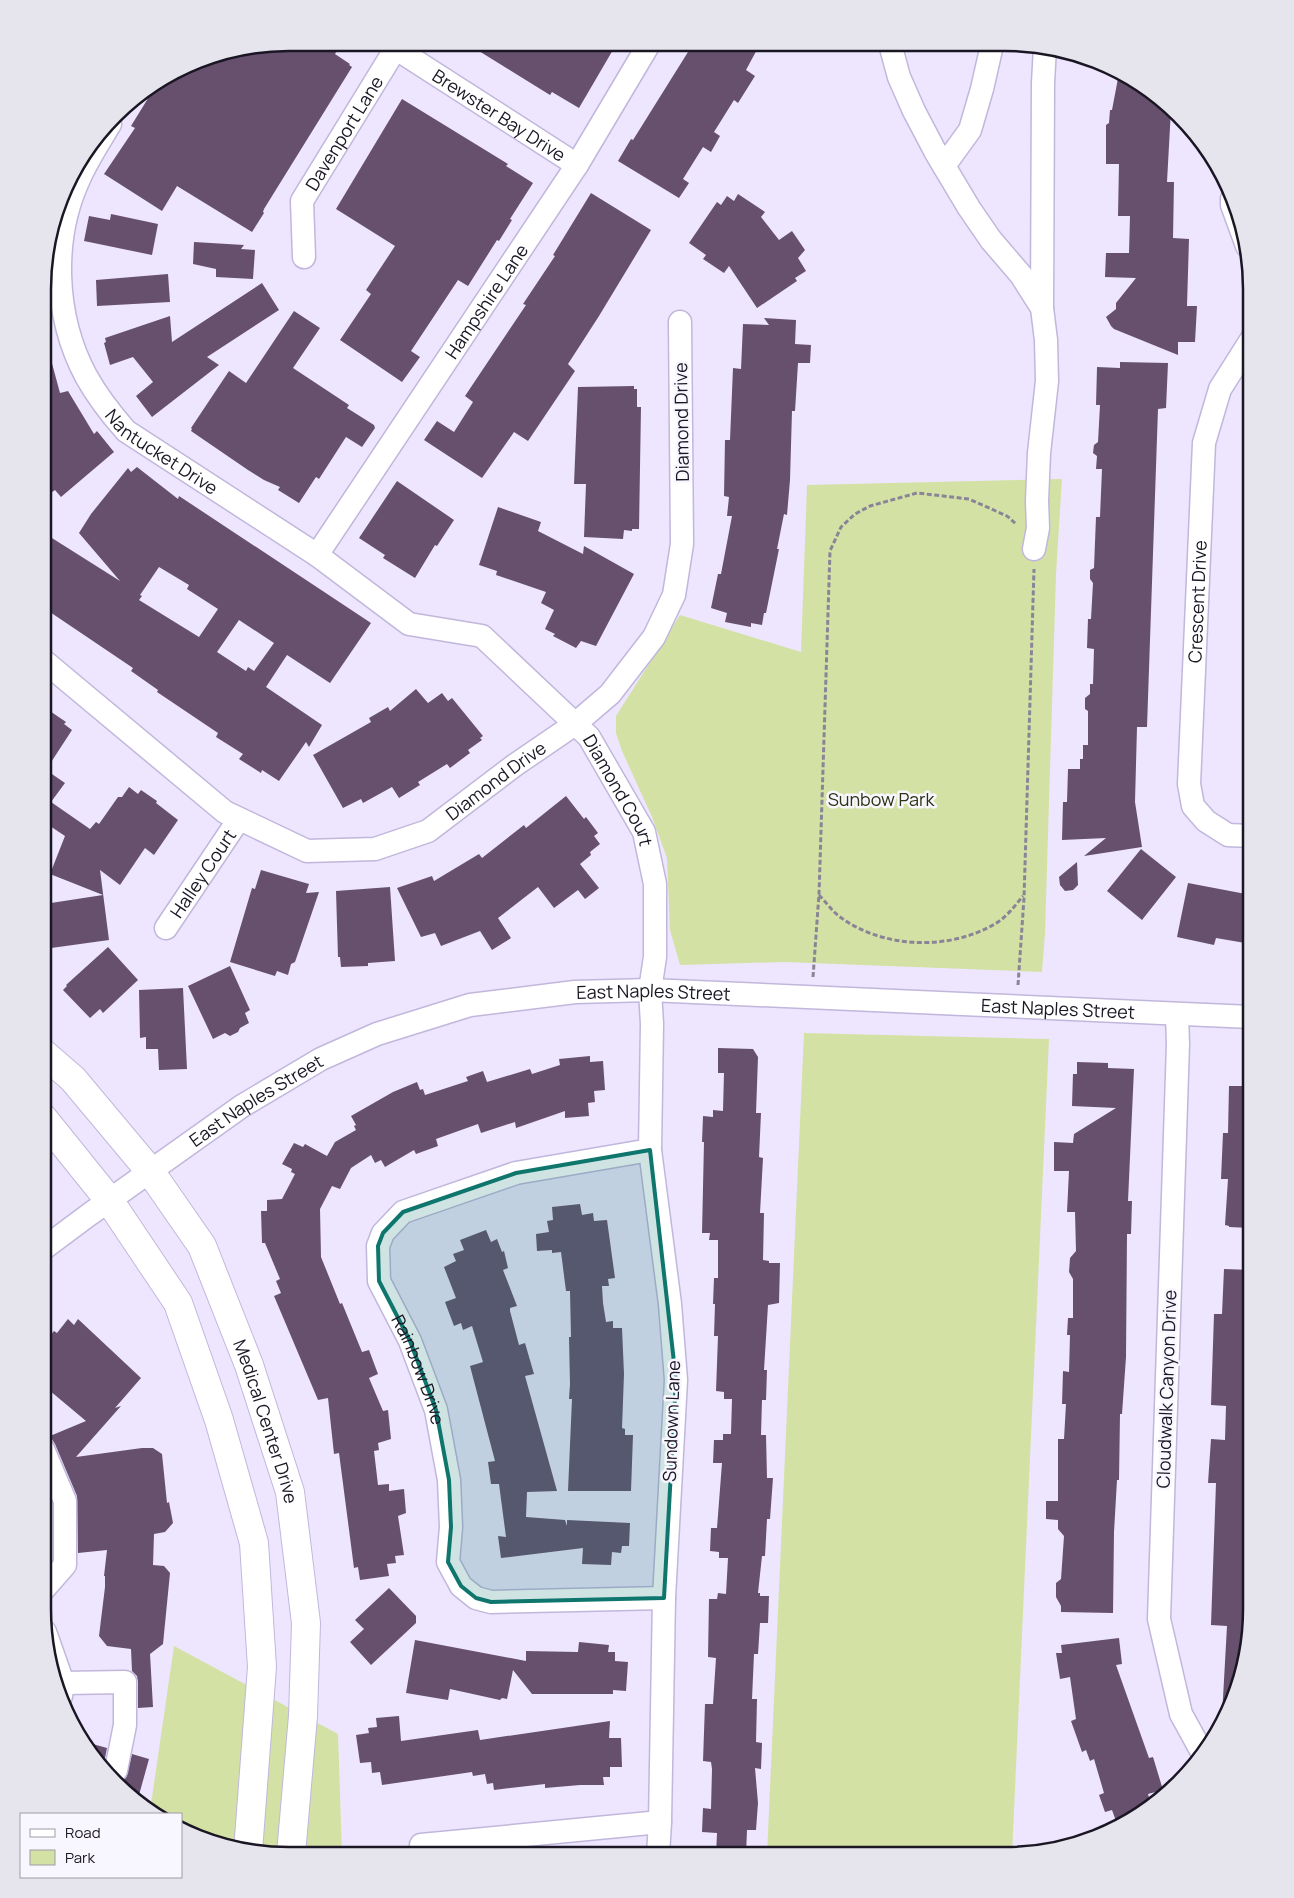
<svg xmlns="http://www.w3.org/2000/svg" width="1294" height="1898" viewBox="0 0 1294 1898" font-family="Manrope,sans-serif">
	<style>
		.green { fill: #d4e1a4 }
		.building { fill: #67506e; fill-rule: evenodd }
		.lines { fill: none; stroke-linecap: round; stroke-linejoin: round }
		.minor-casing { stroke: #c1b7dc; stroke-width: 25 }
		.major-casing { stroke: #c1b7dc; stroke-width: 30 }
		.path { stroke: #8a8497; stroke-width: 3; stroke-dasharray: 5 2.5; stroke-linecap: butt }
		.minor { stroke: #fff; stroke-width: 22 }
		.major { stroke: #fff; stroke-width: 28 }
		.marked { fill: #0f766e; fill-opacity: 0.2; stroke: #0f766e; stroke-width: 4; stroke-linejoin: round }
		.labels { text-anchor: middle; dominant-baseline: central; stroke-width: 5; stroke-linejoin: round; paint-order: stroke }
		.street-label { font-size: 18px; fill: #1a1623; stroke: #f8f6fe }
		.park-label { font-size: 18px; fill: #2c3212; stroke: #f8f6fe }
		.rim { fill: none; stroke: #1a1623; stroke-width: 2.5 }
	</style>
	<rect width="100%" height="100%" fill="#ede6fe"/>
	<!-- green -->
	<path class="green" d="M 1062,479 L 1056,574 L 1045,933 L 1042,972 L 784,962 L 680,965 L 670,930 L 667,858 L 652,817 L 622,751 L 616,733 L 616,716 L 680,615 L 801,652 L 807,485 Z
		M 804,1033 L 1049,1039 L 1012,1855 L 767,1855 Z
		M 174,1646 L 338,1734 L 342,1854 L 258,1853 L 195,1837 L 181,1829 L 181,1814 L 156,1814 L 150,1811 Z"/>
	<!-- building -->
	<path class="building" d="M 290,42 L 328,43 L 338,49 L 335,54 L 350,64 L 349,65 L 352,67 L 264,209 L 263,212 L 264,213 L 252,232 L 177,186 L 162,211 L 104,174 L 135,128 L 131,126 L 155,87 L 210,56 Z
		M 466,43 L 617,43 L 579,108 L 552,92 L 550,95 Z
		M 693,44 L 760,44 L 746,70 L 755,76 L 738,103 L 734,100 L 714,132 L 720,136 L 711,152 L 703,147 L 683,179 L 689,183 L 679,198 L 618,161 L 631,139 L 633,140 Z
		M 1119,73 L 1155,93 L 1171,109 L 1167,182 L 1174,182 L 1173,238 L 1189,239 L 1187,306 L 1197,306 L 1195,342 L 1178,342 L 1178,355 L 1114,329 L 1111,326 L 1106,317 L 1116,309 L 1116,303 L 1136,278 L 1105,277 L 1106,253 L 1129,253 L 1130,216 L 1118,216 L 1119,164 L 1106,164 L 1106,125 L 1109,123 L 1110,110 L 1112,110 Z
		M 402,99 L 508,164 L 506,166 L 533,183 L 510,219 L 512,220 L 499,241 L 497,240 L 468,286 L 458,280 L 411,351 L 420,357 L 402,382 L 340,340 L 371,294 L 366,290 L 395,246 L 336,209 Z
		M 591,193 L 651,230 L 599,316 L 568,364 L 575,371 L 528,441 L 514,432 L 482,478 L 424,440 L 437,421 L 454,432 L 473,402 L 465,396 L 526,305 L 523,304 L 555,256 L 553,255 Z
		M 738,194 L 765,212 L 761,217 L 779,240 L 792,231 L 805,250 L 798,258 L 806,271 L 795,278 L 797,281 L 757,308 L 729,266 L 724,273 L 703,259 L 706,255 L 689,243 L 717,202 L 721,205 L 727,196 L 734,201 Z
		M 111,214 L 158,224 L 152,255 L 84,241 L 89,216 L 110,220 Z
		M 194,242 L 244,245 L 241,249 L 255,250 L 253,279 L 216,277 L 216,269 L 193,264 Z
		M 168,274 L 170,302 L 97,306 L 96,280 Z
		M 262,283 L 279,310 L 207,357 L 219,365 L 152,417 L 136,396 L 153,382 L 133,357 L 110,365 L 104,343 L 106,342 L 105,338 L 170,316 L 172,342 Z
		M 294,311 L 320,328 L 293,368 L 349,405 L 347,408 L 374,425 L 375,428 L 362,447 L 346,437 L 319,479 L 316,477 L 299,503 L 278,490 L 280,487 L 264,480 L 248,470 L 191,431 L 192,429 L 191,428 L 229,371 L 246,383 Z
		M 764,318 L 796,320 L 795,344 L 811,345 L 810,363 L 798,363 L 795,411 L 792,411 L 790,480 L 787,515 L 784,514 L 777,549 L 779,549 L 766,613 L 764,613 L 762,625 L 751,623 L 751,627 L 725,622 L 727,613 L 711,608 L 718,574 L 721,574 L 732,516 L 727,516 L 729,497 L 724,496 L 725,440 L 730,440 L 733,368 L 741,369 L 743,324 L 769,325 Z
		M 50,356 L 60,393 L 68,391 L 94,434 L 97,431 L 114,452 L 61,497 L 55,490 L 44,498 L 44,357 Z
		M 1120,362 L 1168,363 L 1166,408 L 1158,409 L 1147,727 L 1137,727 L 1135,802 L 1142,847 L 1084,856 L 1106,838 L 1062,840 L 1063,802 L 1067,802 L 1068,769 L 1080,769 L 1080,759 L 1083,759 L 1083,745 L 1088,745 L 1088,711 L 1085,709 L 1085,698 L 1090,694 L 1090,684 L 1093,684 L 1094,649 L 1087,648 L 1088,619 L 1091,619 L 1093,583 L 1090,579 L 1090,570 L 1094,568 L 1096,517 L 1100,517 L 1102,469 L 1096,469 L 1097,456 L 1093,453 L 1094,445 L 1098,442 L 1100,405 L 1096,405 L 1097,367 L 1120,368 Z
		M 634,386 L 634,389 L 637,389 L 637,407 L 641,407 L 639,529 L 632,529 L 632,531 L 624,530 L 623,539 L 584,537 L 586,484 L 574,484 L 578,387 Z
		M 137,467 L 178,499 L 179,496 L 371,623 L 330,683 L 287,655 L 266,687 L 322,725 L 309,747 L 306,742 L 279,781 L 262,770 L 261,773 L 239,759 L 243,754 L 216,737 L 218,733 L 157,692 L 158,690 L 131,671 L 133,668 L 44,608 L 44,533 L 120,581 L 79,533 L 91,514 L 128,468 L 131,472 ZM 159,567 L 189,585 L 187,589 L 218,609 L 199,637 L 139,600 L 142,596 L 140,595 ZM 239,620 L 274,643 L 254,671 L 248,667 L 246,671 L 217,652 Z
		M 397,481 L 454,520 L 437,546 L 435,545 L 415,578 L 383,558 L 385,555 L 359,538 Z
		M 498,507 L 541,522 L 538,531 L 583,554 L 584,546 L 634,574 L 596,646 L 581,641 L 576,648 L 553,636 L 555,634 L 545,629 L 554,610 L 541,603 L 546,592 L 496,575 L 497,571 L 479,565 Z
		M 416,689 L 428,703 L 442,693 L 448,701 L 452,698 L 483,736 L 480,738 L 482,740 L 468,750 L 470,753 L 450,768 L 447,764 L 418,782 L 420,785 L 399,798 L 392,787 L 363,803 L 361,799 L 343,808 L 313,755 L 371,722 L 369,718 L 388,707 L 390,711 Z
		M 44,707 L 66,722 L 64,724 L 72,730 L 46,770 L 65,783 L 51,802 L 90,829 L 96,822 L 99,824 L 118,797 L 122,797 L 129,787 L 138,794 L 141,790 L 157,801 L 156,803 L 178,820 L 154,855 L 145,848 L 120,885 L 100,870 L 109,940 L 44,949 L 44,908 L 52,907 L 51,903 L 103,895 L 50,874 L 65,836 L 44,822 Z
		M 566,796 L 584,819 L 586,817 L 598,833 L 594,836 L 600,844 L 590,852 L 591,855 L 580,864 L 599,888 L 585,899 L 578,890 L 554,908 L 538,887 L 498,918 L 511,938 L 492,950 L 480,931 L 441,946 L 435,933 L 421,937 L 397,888 L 432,876 L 434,881 L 479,854 L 482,858 L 524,825 L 526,828 Z
		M 1141,849 L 1176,877 L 1142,920 L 1107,891 Z
		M 1077,862 L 1078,885 L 1073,890 L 1065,891 L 1060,885 L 1059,877 Z
		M 261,870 L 309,884 L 306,893 L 319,892 L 295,962 L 291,964 L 288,975 L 277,971 L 275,976 L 230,962 L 252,888 L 255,889 Z
		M 1188,883 L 1251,895 L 1251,944 L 1216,938 L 1214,945 L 1177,937 Z
		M 390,887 L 395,961 L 368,963 L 368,966 L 341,967 L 340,957 L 338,957 L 336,891 Z
		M 108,947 L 138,980 L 103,1013 L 100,1009 L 90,1018 L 63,990 L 67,986 L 66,985 Z
		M 230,966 L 250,1010 L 245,1013 L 249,1023 L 240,1028 L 238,1032 L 230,1036 L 225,1033 L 213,1039 L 188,986 Z
		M 183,988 L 187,1069 L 159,1070 L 158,1049 L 146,1049 L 146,1037 L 140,1038 L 139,990 Z
		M 718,1048 L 753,1049 L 758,1057 L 756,1113 L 761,1113 L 759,1157 L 763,1158 L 760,1213 L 764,1213 L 763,1260 L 769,1261 L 769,1263 L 780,1263 L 779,1303 L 768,1305 L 764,1370 L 767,1370 L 766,1400 L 762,1400 L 761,1435 L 766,1435 L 767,1478 L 773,1478 L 770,1519 L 767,1519 L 765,1556 L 762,1556 L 758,1593 L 760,1593 L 760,1596 L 769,1596 L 768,1623 L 760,1623 L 758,1654 L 754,1654 L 752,1699 L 757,1699 L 756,1742 L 762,1743 L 761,1769 L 755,1768 L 758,1803 L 756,1830 L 747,1830 L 746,1855 L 716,1855 L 717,1833 L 702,1832 L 703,1808 L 711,1809 L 712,1769 L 711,1762 L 703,1761 L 705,1704 L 713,1704 L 716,1658 L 708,1657 L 709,1599 L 717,1599 L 718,1593 L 726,1594 L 728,1558 L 719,1558 L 719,1552 L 710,1551 L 711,1528 L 717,1528 L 722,1463 L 713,1463 L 714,1440 L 723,1440 L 723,1434 L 731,1434 L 732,1399 L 724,1399 L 724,1392 L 716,1391 L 718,1336 L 714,1336 L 715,1304 L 713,1304 L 714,1278 L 718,1278 L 718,1240 L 709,1240 L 710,1233 L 702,1233 L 704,1142 L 702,1142 L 703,1116 L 713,1117 L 713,1110 L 723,1111 L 724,1073 L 718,1073 Z
		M 590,1056 L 590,1062 L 603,1061 L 605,1090 L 594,1091 L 595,1102 L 588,1103 L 589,1116 L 565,1118 L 565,1111 L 516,1128 L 515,1122 L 481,1133 L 478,1124 L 436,1139 L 438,1146 L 416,1154 L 414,1150 L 385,1167 L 381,1160 L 375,1163 L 371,1155 L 351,1168 L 340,1189 L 332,1186 L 320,1209 L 321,1257 L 340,1304 L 342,1303 L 362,1352 L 369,1350 L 378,1374 L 369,1378 L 383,1411 L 388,1410 L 391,1439 L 378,1443 L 379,1450 L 374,1451 L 378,1485 L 389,1484 L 389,1491 L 404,1489 L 406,1513 L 398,1516 L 404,1555 L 395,1556 L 396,1563 L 387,1564 L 389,1576 L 360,1580 L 358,1567 L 354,1568 L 339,1453 L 334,1454 L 328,1398 L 318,1400 L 274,1296 L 281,1293 L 276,1281 L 280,1279 L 265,1243 L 262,1243 L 261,1211 L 267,1211 L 267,1200 L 282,1199 L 295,1174 L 291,1172 L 292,1169 L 282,1164 L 294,1143 L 303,1147 L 305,1144 L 327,1156 L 335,1142 L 356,1130 L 354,1126 L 356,1125 L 351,1116 L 393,1092 L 417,1082 L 420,1090 L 423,1089 L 425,1095 L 468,1081 L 466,1077 L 483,1071 L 487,1082 L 530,1069 L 532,1074 L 560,1065 L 559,1059 Z
		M 1077,1062 L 1108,1063 L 1108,1068 L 1134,1069 L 1128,1201 L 1132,1201 L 1131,1234 L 1127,1234 L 1126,1357 L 1122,1414 L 1120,1414 L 1119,1480 L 1117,1480 L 1114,1532 L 1113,1613 L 1061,1612 L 1061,1606 L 1056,1597 L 1056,1583 L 1061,1579 L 1064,1536 L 1058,1529 L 1058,1520 L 1046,1519 L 1046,1501 L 1058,1501 L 1058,1439 L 1064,1439 L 1066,1404 L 1062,1404 L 1063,1371 L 1069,1372 L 1070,1335 L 1067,1335 L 1068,1318 L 1073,1318 L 1073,1279 L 1069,1272 L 1070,1258 L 1076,1251 L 1075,1212 L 1067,1212 L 1069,1171 L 1054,1171 L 1054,1142 L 1073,1143 L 1074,1134 L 1116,1108 L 1072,1106 L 1073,1074 L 1077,1074 Z
		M 1229,1086 L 1251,1086 L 1251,1228 L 1229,1227 L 1229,1226 L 1225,1225 L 1228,1179 L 1221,1179 L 1223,1133 L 1228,1133 Z
		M 580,1204 L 582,1215 L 593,1213 L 594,1221 L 607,1220 L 615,1278 L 608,1279 L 609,1286 L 602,1286 L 603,1303 L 606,1322 L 613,1321 L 613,1328 L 622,1328 L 624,1374 L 622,1428 L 625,1429 L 625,1435 L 633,1435 L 631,1491 L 568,1491 L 572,1399 L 569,1399 L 570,1384 L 569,1337 L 571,1337 L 570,1291 L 566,1291 L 561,1252 L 552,1253 L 552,1250 L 537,1251 L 536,1234 L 549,1232 L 547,1221 L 553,1220 L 552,1207 Z
		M 486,1230 L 491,1242 L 497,1239 L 502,1252 L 504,1251 L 508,1268 L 503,1270 L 517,1306 L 510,1308 L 510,1311 L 519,1345 L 525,1343 L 534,1374 L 525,1376 L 557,1491 L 527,1492 L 526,1517 L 565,1520 L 567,1526 L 567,1520 L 630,1523 L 629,1546 L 622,1546 L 621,1553 L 612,1552 L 611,1565 L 582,1564 L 583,1548 L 501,1558 L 498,1536 L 506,1537 L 499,1484 L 491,1484 L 488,1462 L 495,1461 L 470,1366 L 483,1362 L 472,1326 L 463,1330 L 461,1323 L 454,1326 L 445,1302 L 456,1298 L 444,1267 L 456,1261 L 453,1254 L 464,1250 L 460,1240 Z
		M 1224,1269 L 1251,1270 L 1251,1625 L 1238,1688 L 1224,1716 L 1222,1716 L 1227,1626 L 1211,1625 L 1216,1483 L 1208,1483 L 1211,1439 L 1225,1440 L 1226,1406 L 1211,1405 L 1214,1314 L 1222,1314 Z
		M 68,1319 L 74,1325 L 78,1319 L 141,1378 L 115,1408 L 121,1406 L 76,1457 L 142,1448 L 153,1448 L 162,1454 L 167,1503 L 169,1502 L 173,1523 L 165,1532 L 154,1534 L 153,1565 L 164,1566 L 170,1573 L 163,1644 L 150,1654 L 153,1707 L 138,1708 L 138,1682 L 137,1676 L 132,1671 L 131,1649 L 107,1646 L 99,1636 L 105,1587 L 105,1576 L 104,1576 L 107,1550 L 78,1553 L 77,1496 L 55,1444 L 50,1436 L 86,1421 L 43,1385 L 43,1344 L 54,1331 L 57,1333 Z
		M 43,1488 L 45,1488 L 52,1504 L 52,1542 L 43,1543 Z
		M 389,1588 L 416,1616 L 416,1623 L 371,1665 L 350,1642 L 364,1629 L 355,1620 Z
		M 1119,1638 L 1122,1664 L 1116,1665 L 1149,1758 L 1153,1757 L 1163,1790 L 1148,1794 L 1150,1801 L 1140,1804 L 1142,1811 L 1136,1815 L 1116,1821 L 1112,1810 L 1105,1812 L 1099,1795 L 1104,1793 L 1094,1759 L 1090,1761 L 1086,1750 L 1082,1752 L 1071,1721 L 1076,1719 L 1070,1677 L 1060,1679 L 1056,1653 L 1062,1653 L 1061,1645 Z
		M 415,1640 L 526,1661 L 526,1651 L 578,1652 L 579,1642 L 609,1645 L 608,1652 L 615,1652 L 615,1661 L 628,1662 L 626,1691 L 613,1690 L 613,1694 L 532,1694 L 513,1670 L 507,1699 L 502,1698 L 500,1700 L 450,1689 L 448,1700 L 406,1693 Z
		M 399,1716 L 401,1741 L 478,1730 L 480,1740 L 610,1721 L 609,1738 L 621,1738 L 622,1767 L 610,1767 L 610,1777 L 603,1777 L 604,1785 L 580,1785 L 545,1788 L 545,1784 L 494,1790 L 493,1783 L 487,1784 L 485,1774 L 473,1776 L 472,1772 L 382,1785 L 380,1772 L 372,1773 L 371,1762 L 360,1763 L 356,1735 L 369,1733 L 368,1728 L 377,1727 L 376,1718 Z
		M 82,1741 L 107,1748 L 103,1768 L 94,1759 Z
		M 132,1754 L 149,1759 L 139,1795 L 126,1791 L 117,1783 L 126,1778 Z"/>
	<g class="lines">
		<!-- minor casing -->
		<g class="minor-casing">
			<g id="minor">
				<path d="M 890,44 L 899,77 L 914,111 L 935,151 L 969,208 L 991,240 L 1021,275 L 1042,308 L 1046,340 L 1047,381 L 1039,453 L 1037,501 L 1038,528 L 1034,549"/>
				<path id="s1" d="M 395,48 L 577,165"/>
				<path id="s2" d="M 110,124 C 100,141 88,159 80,177 C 51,238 54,316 86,376 C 97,396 111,414 126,431 L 317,555 L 409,624 L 482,636 L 589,737 L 644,832 L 655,884 L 655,957 L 650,990 L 652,1024 L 650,1150 L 670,1304 L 676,1380 L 664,1598 L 660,1822 L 658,1855"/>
				<path d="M 944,166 L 970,130 L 982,89 L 992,45"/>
				<path d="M 1232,199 L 1232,205 L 1247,246"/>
				<path id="s3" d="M 304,257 L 302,201 L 399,43"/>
				<path d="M 1042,308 L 1043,83 L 1045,47"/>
				<path id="s4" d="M 317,555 L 577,165 L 649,44"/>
				<path id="s5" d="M 44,661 L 225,812 L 307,851 L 375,849 L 428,831 L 515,765 L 575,724 L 610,694 L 654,637 L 674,595 L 682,544 L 680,322"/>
				<path id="s6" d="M 1251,836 L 1228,835 L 1206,821 L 1193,806 L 1189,784 L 1204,443 L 1220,389 L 1251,340"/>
				<path id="s7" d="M 166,928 L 239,819"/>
				<path d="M 1177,1015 L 1178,1044 L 1159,1619 L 1181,1714 L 1203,1754"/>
				<path id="s8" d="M 650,1150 L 516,1173 L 403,1212 L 383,1233 L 378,1246 L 379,1281 L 410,1341 L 436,1410 L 449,1480 L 451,1527 L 448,1562 L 461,1586 L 476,1598 L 491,1602 L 664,1598"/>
				<path id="s9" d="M 43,1249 L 90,1214 L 242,1106 L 321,1059 L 377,1034 L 470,1005 L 575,992 L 650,990 L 1251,1017"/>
				<path d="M 43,1590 L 65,1565 L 65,1501 L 43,1449"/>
				<path d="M 45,1632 L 63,1683 L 61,1696"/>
				<path d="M 63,1683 L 125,1682 L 125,1725 L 116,1770"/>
				<path d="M 421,1845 L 660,1822"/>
			</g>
		</g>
		<!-- major casing -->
		<g class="major-casing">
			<g id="major">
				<path id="s10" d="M 43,1053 L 73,1079 L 150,1171 L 202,1246 L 249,1365 L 290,1492 L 306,1623 L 303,1716 L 291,1854"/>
				<path d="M 43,1118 L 109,1200 L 178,1303 L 219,1420 L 254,1543 L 262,1667 L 248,1851"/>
			</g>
		</g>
		<!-- path -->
		<path class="path" d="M 819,895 C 826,902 832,911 840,917 C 882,948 947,951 993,925 C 1005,919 1014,907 1023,896
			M 813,977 L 819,894 L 830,551 L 841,527 L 855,514 L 870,506 L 917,493 L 969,499 L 1007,516 L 1016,524
			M 1018,985 L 1024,898 L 1034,569"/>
		<!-- minor -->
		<use href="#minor" class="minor"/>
		<!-- major -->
		<use href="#major" class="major"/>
	</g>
	<!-- marked area -->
	<path class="marked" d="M 650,1150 L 676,1380 L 664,1598 L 491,1602 L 476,1598 L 461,1586 L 448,1562 L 451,1527 L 449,1480 L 436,1410 L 410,1341 L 379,1281 L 378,1246 L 383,1233 L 403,1212 L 516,1173 Z"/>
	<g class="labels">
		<!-- street labels -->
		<g class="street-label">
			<text stroke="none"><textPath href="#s1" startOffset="124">Brewster Bay Drive</textPath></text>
			<text stroke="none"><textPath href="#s3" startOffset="136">Davenport Lane</textPath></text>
			<text stroke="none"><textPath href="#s4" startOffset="305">Hampshire Lane</textPath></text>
			<text transform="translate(681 422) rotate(-91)">Diamond Drive</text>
			<text stroke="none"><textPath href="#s2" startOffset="376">Nantucket Drive</textPath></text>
			<text stroke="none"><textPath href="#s6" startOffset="274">Crescent Drive</textPath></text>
			<text stroke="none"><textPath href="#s5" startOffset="535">Diamond Drive</textPath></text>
			<text stroke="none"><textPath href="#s2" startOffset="960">Diamond Court</textPath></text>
			<text stroke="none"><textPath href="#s7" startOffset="66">Halley Court</textPath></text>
			<text stroke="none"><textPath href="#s9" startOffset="680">East Naples Street</textPath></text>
			<text stroke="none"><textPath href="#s9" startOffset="1085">East Naples Street</textPath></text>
			<text stroke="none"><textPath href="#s9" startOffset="260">East Naples Street</textPath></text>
			<text stroke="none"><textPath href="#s8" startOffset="431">Rainbow Drive</textPath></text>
			<text transform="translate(1166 1389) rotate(-88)">Cloudwalk Canyon Drive</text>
			<text transform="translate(671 1421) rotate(-88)">Sundown Lane</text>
			<text stroke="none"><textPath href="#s10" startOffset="438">Medical Center Drive</textPath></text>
		</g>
		<!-- park labels -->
		<g class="park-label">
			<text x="881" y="799">Sunbow Park</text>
		</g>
	</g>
	<!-- crop -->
	<path d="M0 0H1294V1898H0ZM289 51H1005A238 238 0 0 1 1243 289V1609A238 238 0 0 1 1005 1847H289A238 238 0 0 1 51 1609V289A238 238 0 0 1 289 51Z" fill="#e6e4ec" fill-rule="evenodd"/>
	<path class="rim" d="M289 51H1005A238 238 0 0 1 1243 289V1609A238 238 0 0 1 1005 1847H289A238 238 0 0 1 51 1609V289A238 238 0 0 1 289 51Z"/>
	<!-- legend -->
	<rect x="20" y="1813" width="162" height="65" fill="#f8f6fe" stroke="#9f9ca6"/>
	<rect x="30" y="1829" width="25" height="8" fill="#ffffff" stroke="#9f9ca6"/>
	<text x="65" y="1838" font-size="15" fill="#1a1623">Road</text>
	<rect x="30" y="1850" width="25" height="15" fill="#d4e1a4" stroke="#9f9ca6"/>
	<text x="65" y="1863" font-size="15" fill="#1a1623">Park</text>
</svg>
